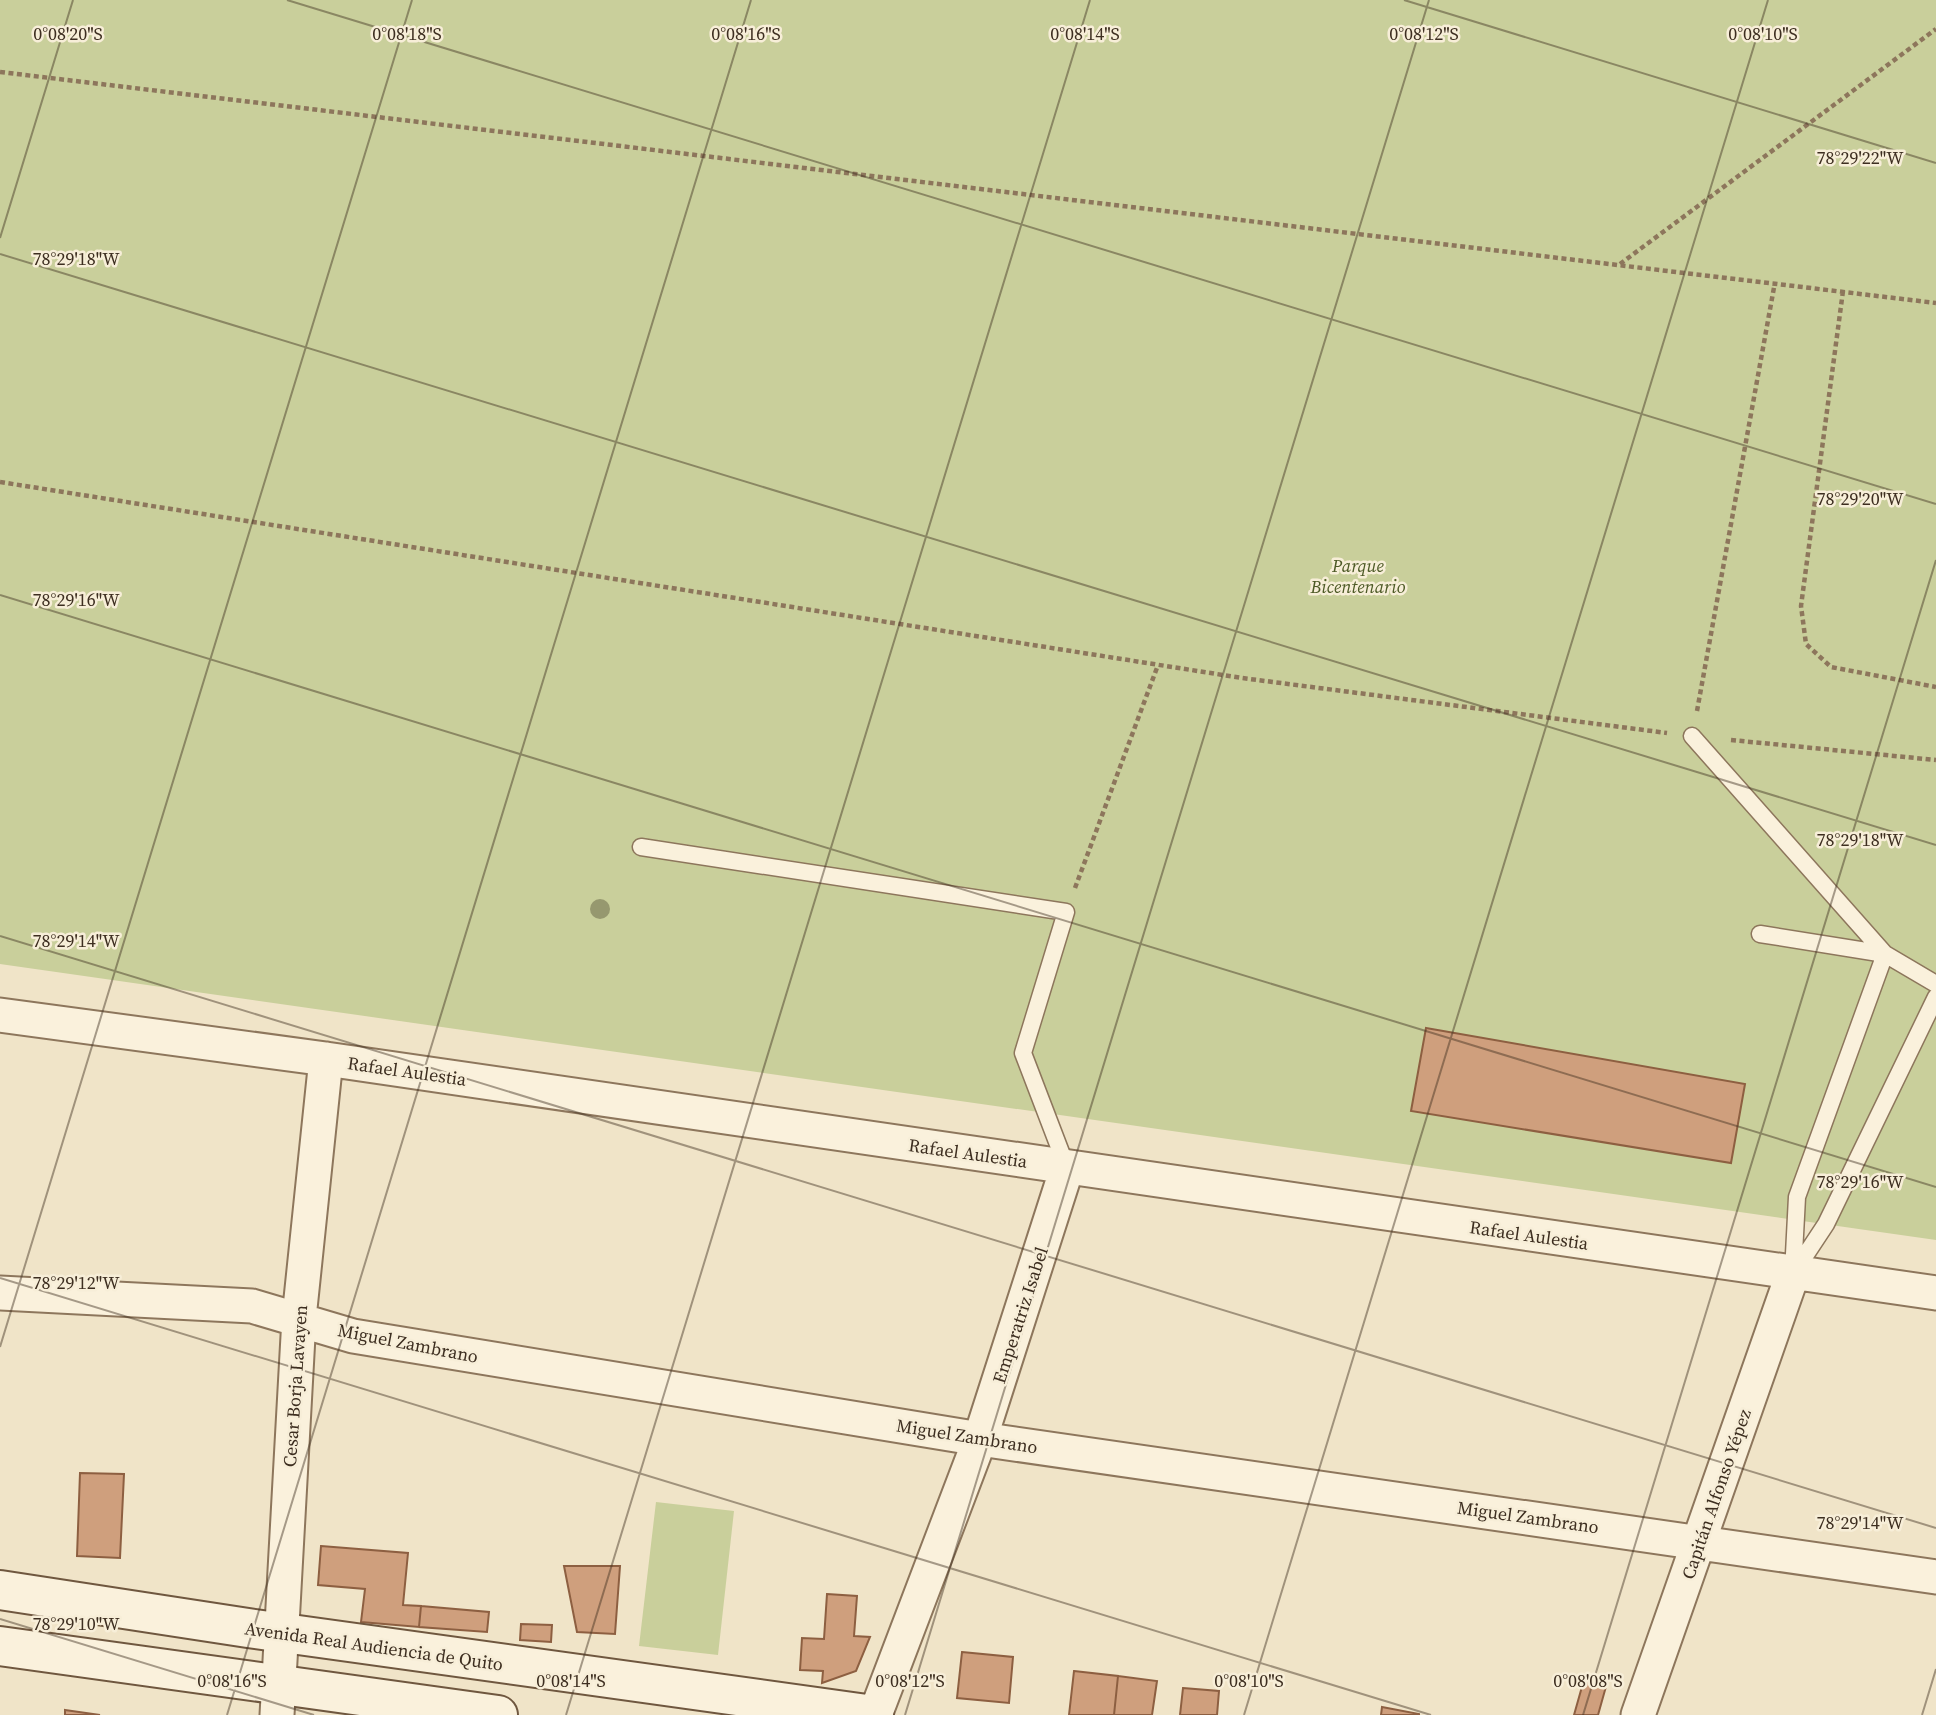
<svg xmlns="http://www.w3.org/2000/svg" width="1936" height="1715" viewBox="0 0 1936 1715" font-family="'Source Serif 4',serif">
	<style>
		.green { fill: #c9cf9b }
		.building { fill: #cf9f7d; stroke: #8d5f41; stroke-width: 2 }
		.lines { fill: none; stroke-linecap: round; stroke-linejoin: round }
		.lane-casing { stroke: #8d765c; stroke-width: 19 }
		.street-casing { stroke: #8d765c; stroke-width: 37 }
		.secondary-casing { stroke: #6f573f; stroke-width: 42 }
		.path { stroke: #8d765c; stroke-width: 4.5; stroke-dasharray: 5 3.5; stroke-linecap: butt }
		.lane { stroke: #faf1dc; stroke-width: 16 }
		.street { stroke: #faf1dc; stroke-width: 33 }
		.secondary { stroke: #faf1dc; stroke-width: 38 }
		.tree { fill: #96986f }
		.ticks { fill: none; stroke: #3d2e20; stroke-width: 2; stroke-opacity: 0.45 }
		.labels { text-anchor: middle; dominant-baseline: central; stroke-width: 5; stroke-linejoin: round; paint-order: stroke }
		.park-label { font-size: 18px; font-style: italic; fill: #4d5a26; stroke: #f7eed8 }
		.street-label { font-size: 18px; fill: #3d2e20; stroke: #f7eed8 }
		.ticks-label { font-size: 18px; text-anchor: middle; fill: #3d2e20; stroke: #f7eed8; stroke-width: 5; stroke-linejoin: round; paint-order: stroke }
	</style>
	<rect width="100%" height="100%" fill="#f0e4c8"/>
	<!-- green -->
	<path class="green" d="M 0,0 L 1936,0 L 1936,1240 L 0,964 Z
		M 656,1502 L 734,1511 L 718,1655 L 639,1646 Z"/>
	<!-- building -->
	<path class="building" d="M 1426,1028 L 1745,1084 L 1731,1163 L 1411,1111 Z
		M 80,1473 L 124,1474 L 120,1558 L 77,1556 Z
		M 321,1546 L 408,1553 L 403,1605 L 421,1606 L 419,1627 L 361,1622 L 365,1589 L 318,1585 Z
		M 564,1566 L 620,1566 L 615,1634 L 577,1632 Z
		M 827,1594 L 857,1596 L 854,1636 L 870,1637 L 856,1671 L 822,1683 L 823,1671 L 800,1670 L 802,1638 L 824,1639 Z
		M 421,1606 L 489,1612 L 487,1632 L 419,1627 Z
		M 521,1624 L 552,1625 L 551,1642 L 520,1640 Z
		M 962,1652 L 1013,1657 L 1009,1703 L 957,1698 Z
		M 1074,1671 L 1118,1676 L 1114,1715 L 1069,1715 Z
		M 1118,1676 L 1157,1681 L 1152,1715 L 1114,1715 Z
		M 1585,1676 L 1607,1683 L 1598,1715 L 1574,1715 Z
		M 1183,1688 L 1219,1691 L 1217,1715 L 1180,1715 Z
		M 1382,1707 L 1419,1714 L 1419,1715 L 1381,1715 Z
		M 65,1710 L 100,1715 L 65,1715 Z"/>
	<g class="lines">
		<!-- lane casing -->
		<g class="lane-casing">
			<path id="lane" d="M 1692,736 L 1885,954 L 1797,1197 L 1793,1273
				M 641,847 L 1066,912 L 1023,1053 L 1067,1168
				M 1760,934 L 1885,954 L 1936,984
				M 1795,1271 L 1826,1224 L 1936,997"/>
		</g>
		<!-- street casing -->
		<g class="street-casing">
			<path id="street" d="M 0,1015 L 326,1059 L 1936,1293
				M 0,1293 L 252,1306 L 353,1336 L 980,1439 L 1936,1577
				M 277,1715 L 299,1318 L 326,1059
				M 875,1715 L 980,1439 L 1067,1168
				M 1638,1715 L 1793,1273"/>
		</g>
		<!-- secondary casing -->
		<g class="secondary-casing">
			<path id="secondary" d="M 0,1590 L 248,1628 L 874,1715
				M 0,1646 L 498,1715"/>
		</g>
		<!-- path -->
		<path class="path" d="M 0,72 L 1936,303
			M 1620,264 L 1936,29
			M 1843,291 L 1801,606 L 1806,644 L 1831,667 L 1936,687
			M 0,482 L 1242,678 L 1667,733
			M 1697,711 L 1775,282
			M 1731,740 L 1936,760
			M 1075,888 L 1158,665"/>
		<!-- lane -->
		<use href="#lane" class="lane"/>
		<!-- street -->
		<use href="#street" class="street"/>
		<!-- secondary -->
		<use href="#secondary" class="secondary"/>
	</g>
	<!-- trees -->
	<circle class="tree" cx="600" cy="909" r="10"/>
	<!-- ticks -->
	<path class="ticks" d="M 287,0 L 1936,504M 1404,0 L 1936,163M 0,238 L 73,0M 0,254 L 1936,845M 0,595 L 1936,1187M 0,936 L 1936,1528M 0,1278 L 1431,1715M 0,1347 L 412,0M 0,1619 L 314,1715M 227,1715 L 751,0M 566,1715 L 1090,0M 905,1715 L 1429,0M 1244,1715 L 1768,0M 1583,1715 L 1936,560M 1922,1715 L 1936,1669"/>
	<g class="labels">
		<!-- park labels -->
		<g class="park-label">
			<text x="1358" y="565">Parque<tspan x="1358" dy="21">Bicentenario</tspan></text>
		</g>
		<!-- street labels -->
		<g class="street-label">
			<text transform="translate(407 1071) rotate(8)">Rafael Aulestia</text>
			<text transform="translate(968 1153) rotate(8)">Rafael Aulestia</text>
			<text transform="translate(1529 1235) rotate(8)">Rafael Aulestia</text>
			<text transform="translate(1020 1315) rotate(-72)">Emperatriz Isabel</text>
			<text transform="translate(408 1343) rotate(11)">Miguel Zambrano</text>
			<text transform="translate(295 1386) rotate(-86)">Cesar Borja Lavayen</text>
			<text transform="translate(967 1436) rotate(9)">Miguel Zambrano</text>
			<text transform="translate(1716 1494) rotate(-71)">Capitán Alfonso Yépez</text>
			<text transform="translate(1528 1517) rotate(8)">Miguel Zambrano</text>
			<text transform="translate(374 1646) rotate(8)">Avenida Real Audiencia de Quito</text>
		</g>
	</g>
	<g class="ticks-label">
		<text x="68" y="40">0°08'20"S</text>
		<text x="407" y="40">0°08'18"S</text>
		<text x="746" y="40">0°08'16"S</text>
		<text x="1085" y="40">0°08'14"S</text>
		<text x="1424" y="40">0°08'12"S</text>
		<text x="1763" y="40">0°08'10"S</text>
		<text x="1860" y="164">78°29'22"W</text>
		<text x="76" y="265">78°29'18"W</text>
		<text x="1860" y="505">78°29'20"W</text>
		<text x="76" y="606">78°29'16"W</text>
		<text x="1860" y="846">78°29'18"W</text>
		<text x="76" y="947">78°29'14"W</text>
		<text x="1860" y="1188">78°29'16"W</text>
		<text x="76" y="1289">78°29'12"W</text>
		<text x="1860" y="1529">78°29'14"W</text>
		<text x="76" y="1630">78°29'10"W</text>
		<text x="232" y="1687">0°08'16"S</text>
		<text x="571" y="1687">0°08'14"S</text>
		<text x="910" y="1687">0°08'12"S</text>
		<text x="1249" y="1687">0°08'10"S</text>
		<text x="1588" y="1687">0°08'08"S</text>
	</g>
</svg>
